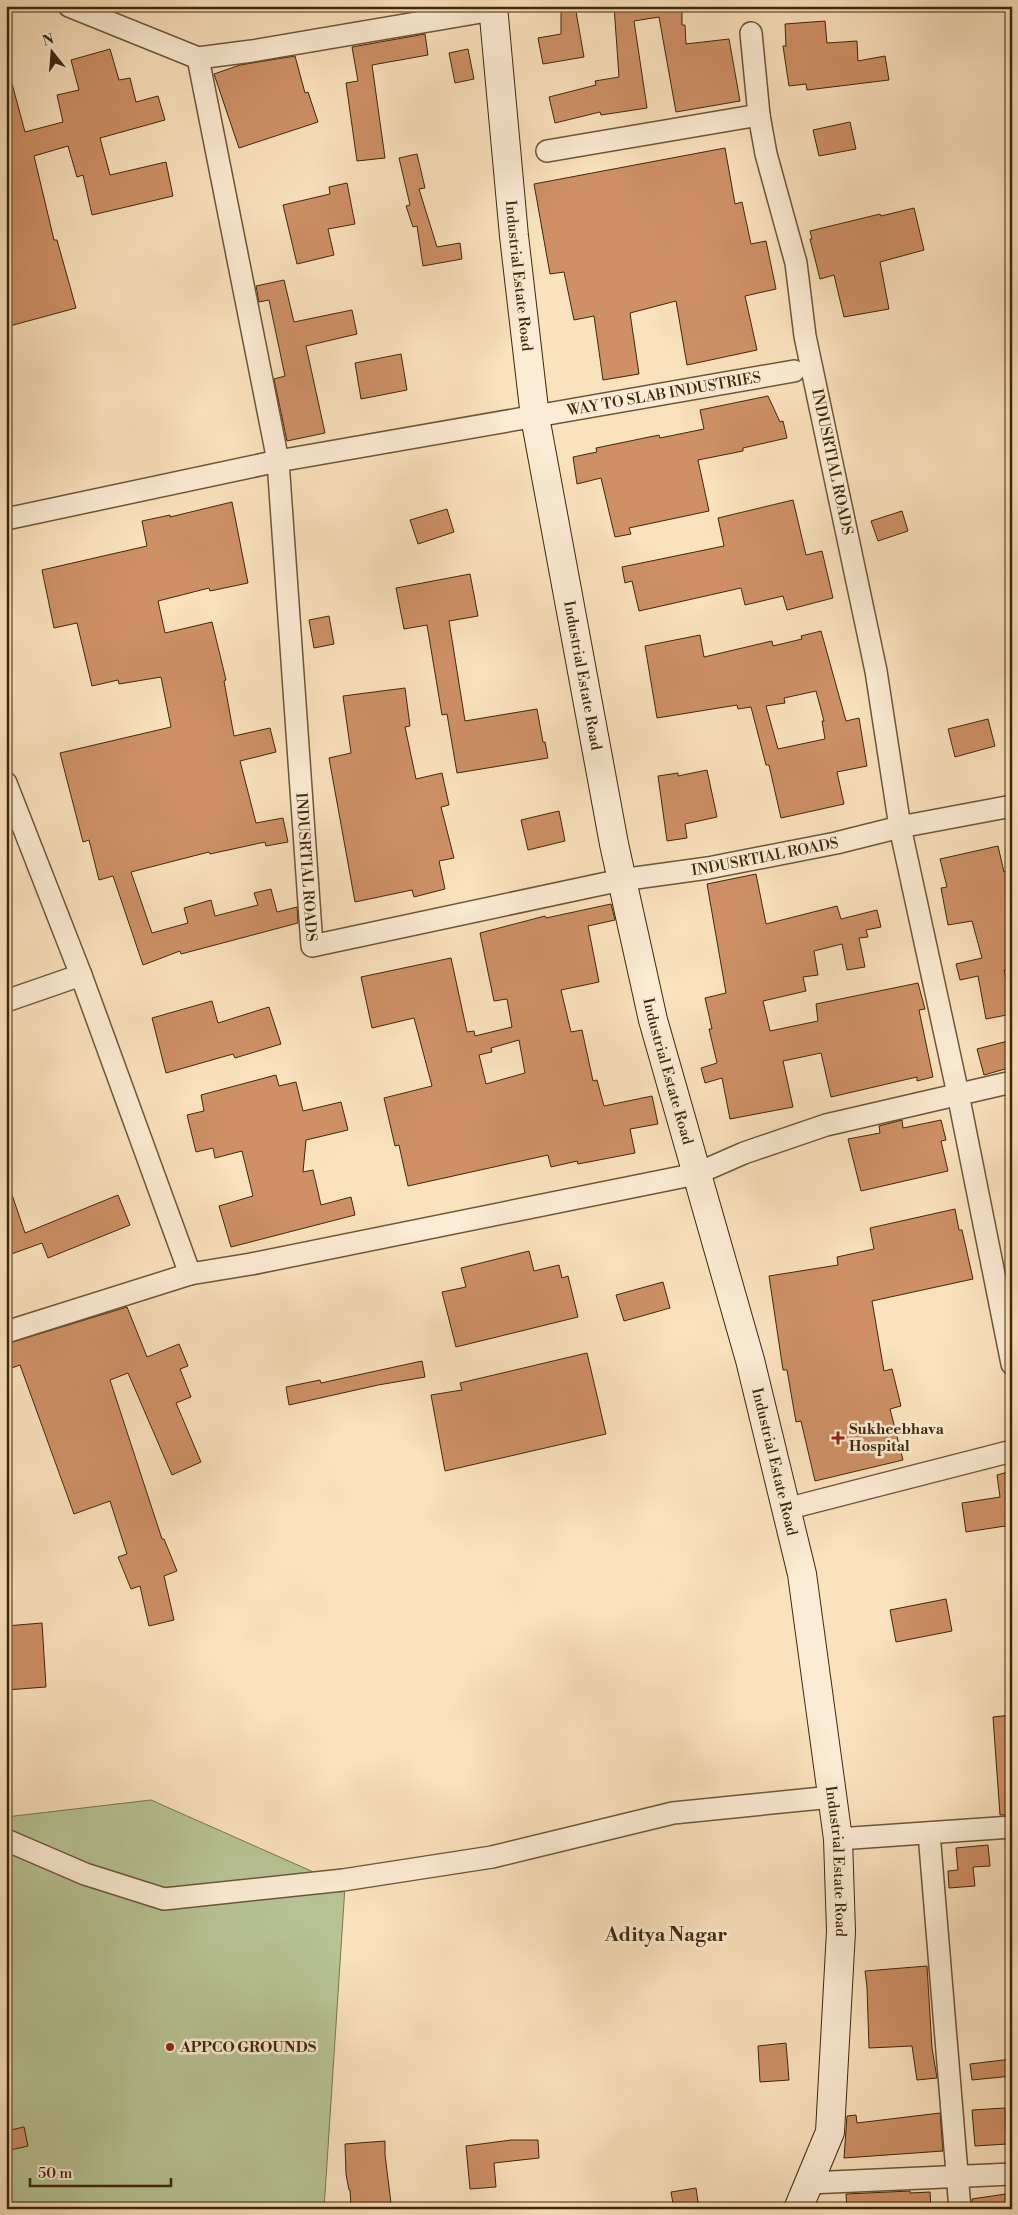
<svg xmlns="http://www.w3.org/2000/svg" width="1018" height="2215" viewBox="0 0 1018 2215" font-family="'Libre Bodoni',serif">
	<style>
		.green { fill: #b8c496; stroke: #7b7650 }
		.building { fill: #cf9066; stroke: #3e270a; fill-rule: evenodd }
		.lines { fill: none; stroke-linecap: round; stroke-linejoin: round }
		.street-casing { stroke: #6d5637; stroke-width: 24 }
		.secondary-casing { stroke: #3e270a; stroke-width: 30 }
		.street { stroke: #fcecd5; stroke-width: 21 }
		.secondary { stroke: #fcecd5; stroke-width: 28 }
		.poi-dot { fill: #8f2418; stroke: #fcecd5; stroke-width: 2 }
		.labels { text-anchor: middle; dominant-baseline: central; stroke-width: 5; stroke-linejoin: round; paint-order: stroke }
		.street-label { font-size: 15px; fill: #3e270a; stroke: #fcecd5 }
		.poi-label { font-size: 15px; font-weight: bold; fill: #3e270a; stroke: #fcecd5; text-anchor: start }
		.district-label { font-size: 20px; font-weight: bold; fill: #3e270a; stroke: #fcecd5 }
	</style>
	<rect width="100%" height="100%" fill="#fae2be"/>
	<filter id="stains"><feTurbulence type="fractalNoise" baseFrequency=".004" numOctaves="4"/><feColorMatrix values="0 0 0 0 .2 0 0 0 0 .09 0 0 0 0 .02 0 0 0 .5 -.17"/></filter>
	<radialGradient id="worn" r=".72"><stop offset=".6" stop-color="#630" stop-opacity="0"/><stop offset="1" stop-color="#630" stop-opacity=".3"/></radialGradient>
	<!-- green -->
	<path class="green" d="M 151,1800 L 345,1886 L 324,2209 L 6,2209 L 6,1817 Z"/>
	<!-- building -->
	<path class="building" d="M 561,6 L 575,6 L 584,57 L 543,64 L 538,38 L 561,34 Z
		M 614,6 L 682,6 L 682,25 L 685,25 L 686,44 L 729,39 L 740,101 L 676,112 L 659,17 L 634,21 L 647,108 L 601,115 L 600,112 L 555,123 L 549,97 L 596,85 L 595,81 L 619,77 Z
		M 825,21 L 827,43 L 857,41 L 858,61 L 885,56 L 889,80 L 807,90 L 806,84 L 789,86 L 783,46 L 786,46 L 785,24 Z
		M 425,34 L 428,55 L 372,65 L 385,158 L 357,161 L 346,83 L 358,81 L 352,47 Z
		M 110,49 L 119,80 L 130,78 L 136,102 L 158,96 L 165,120 L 100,138 L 110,175 L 166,162 L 173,196 L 92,215 L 83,175 L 77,177 L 68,146 L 34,156 L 54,240 L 57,240 L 76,308 L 6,327 L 6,81 L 11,80 L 25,132 L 63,122 L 57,95 L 79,90 L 71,60 Z
		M 468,49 L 474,79 L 455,83 L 449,53 Z
		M 295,56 L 305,93 L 308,92 L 318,122 L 239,148 L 214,74 L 240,65 Z
		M 850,122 L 856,149 L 819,156 L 813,130 Z
		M 725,148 L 735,204 L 742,202 L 751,244 L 766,241 L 776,289 L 745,296 L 757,350 L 687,365 L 676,301 L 630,313 L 639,374 L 603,380 L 594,316 L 574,320 L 564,272 L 550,274 L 534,184 Z
		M 417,154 L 425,188 L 419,189 L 437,247 L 460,243 L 462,259 L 423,266 L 417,226 L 413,227 L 406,206 L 410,205 L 399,158 Z
		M 347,183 L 355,224 L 328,229 L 334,255 L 297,264 L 283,205 L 330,194 L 329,187 Z
		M 914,208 L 924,250 L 880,262 L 889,309 L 844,317 L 834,275 L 820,279 L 810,239 L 812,239 L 810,231 L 880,214 L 881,216 Z
		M 284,280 L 294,322 L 352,310 L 357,334 L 306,346 L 325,433 L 287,441 L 274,379 L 285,376 L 269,300 L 259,302 L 256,286 Z
		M 401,354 L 407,390 L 361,399 L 355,363 Z
		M 768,396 L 780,422 L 783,421 L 787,438 L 743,448 L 743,451 L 698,460 L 709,511 L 629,528 L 631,534 L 615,537 L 601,478 L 577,484 L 573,457 L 597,452 L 596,448 L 659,435 L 660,438 L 704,429 L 700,410 Z
		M 793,500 L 806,555 L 822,551 L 833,598 L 787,610 L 783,596 L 745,605 L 741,588 L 639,611 L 632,581 L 625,583 L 622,567 L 724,546 L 718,518 Z
		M 232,502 L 248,583 L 210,591 L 209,588 L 158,601 L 165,633 L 212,622 L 226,680 L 224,681 L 234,736 L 270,728 L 276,752 L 240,761 L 256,823 L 283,818 L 288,842 L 266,846 L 265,842 L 210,854 L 209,852 L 131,872 L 152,933 L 188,923 L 184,908 L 211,900 L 215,916 L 258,905 L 254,893 L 271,889 L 277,912 L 297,907 L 298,923 L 181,954 L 180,951 L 143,965 L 113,876 L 99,880 L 89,840 L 83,842 L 60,753 L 171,727 L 161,677 L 119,684 L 118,680 L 92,686 L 77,623 L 54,628 L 42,570 L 147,546 L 142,521 L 170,515 L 170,517 Z
		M 447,509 L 454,532 L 418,544 L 410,520 Z
		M 902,511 L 908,531 L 878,541 L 871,521 Z
		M 470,574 L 478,616 L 449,621 L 465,721 L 537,709 L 543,742 L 545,742 L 548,758 L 457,773 L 447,714 L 442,715 L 427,625 L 404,629 L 396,588 Z
		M 329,616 L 334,644 L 314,648 L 309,620 Z
		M 821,631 L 846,721 L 859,718 L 867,766 L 837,772 L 844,804 L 781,818 L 769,765 L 766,765 L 751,707 L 738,709 L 737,705 L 657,718 L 645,646 L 700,635 L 704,657 L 772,641 L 773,646 L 802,639 L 801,636 ZM 816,691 L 824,721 L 822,721 L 825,739 L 778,749 L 766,706 L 785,703 L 784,698 Z
		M 405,688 L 410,726 L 405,727 L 416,779 L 442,773 L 449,805 L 441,807 L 454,858 L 439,861 L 445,889 L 414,897 L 412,890 L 355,902 L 329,758 L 351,753 L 343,696 Z
		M 988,719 L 995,746 L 955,757 L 948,729 Z
		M 707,770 L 717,817 L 685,824 L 687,838 L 667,841 L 658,776 L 678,773 L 678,776 Z
		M 559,811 L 565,841 L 528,850 L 521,820 Z
		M 998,846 L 1004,872 L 1012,870 L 1012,967 L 1004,970 L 1012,1000 L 1012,1014 L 986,1019 L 978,976 L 960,980 L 956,964 L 982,958 L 972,921 L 948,925 L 941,888 L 947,887 L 940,859 Z
		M 756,874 L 766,924 L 837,906 L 841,919 L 877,910 L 881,927 L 866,930 L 868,937 L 859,938 L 865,967 L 847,970 L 842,944 L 814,951 L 818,975 L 803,977 L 806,991 L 763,1001 L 770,1031 L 818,1021 L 816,1004 L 918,983 L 925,1009 L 919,1010 L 933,1077 L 917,1081 L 917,1077 L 831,1097 L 821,1053 L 783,1061 L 793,1107 L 730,1119 L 722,1078 L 705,1083 L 701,1068 L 717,1063 L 709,1029 L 712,1029 L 705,998 L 726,993 L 707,884 Z
		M 611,904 L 615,920 L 588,926 L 599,982 L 561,990 L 571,1032 L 582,1030 L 593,1081 L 597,1080 L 604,1106 L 652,1096 L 658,1124 L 630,1129 L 635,1153 L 578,1164 L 577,1161 L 551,1167 L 548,1155 L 408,1186 L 399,1145 L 395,1146 L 384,1098 L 432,1086 L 414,1018 L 372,1028 L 361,977 L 451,958 L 467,1032 L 474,1031 L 475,1036 L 512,1027 L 507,999 L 494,1001 L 480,933 L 545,916 L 546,918 ZM 519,1040 L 525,1073 L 486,1084 L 479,1055 L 492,1052 L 491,1048 Z
		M 212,1001 L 218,1023 L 269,1007 L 281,1044 L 235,1058 L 233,1054 L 166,1073 L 152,1018 Z
		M 1012,1040 L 1012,1067 L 984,1075 L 977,1049 Z
		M 276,1075 L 279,1086 L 296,1082 L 303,1111 L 341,1102 L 348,1130 L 306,1140 L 303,1172 L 313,1170 L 321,1205 L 351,1197 L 355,1215 L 231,1247 L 219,1206 L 253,1196 L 242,1151 L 215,1158 L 213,1148 L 196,1152 L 187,1115 L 204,1111 L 201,1095 Z
		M 902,1120 L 903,1128 L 941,1120 L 946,1140 L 941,1141 L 948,1171 L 861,1191 L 848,1139 L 880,1133 L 879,1126 Z
		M 6,1186 L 9,1186 L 25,1233 L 118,1195 L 130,1225 L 48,1258 L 42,1243 L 6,1256 Z
		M 955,1209 L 959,1230 L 962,1230 L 973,1279 L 872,1301 L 884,1371 L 892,1369 L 901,1406 L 890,1409 L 903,1460 L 815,1481 L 801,1421 L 796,1422 L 787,1370 L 783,1370 L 769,1276 L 838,1265 L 837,1257 L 874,1249 L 870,1228 Z
		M 529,1251 L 534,1271 L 559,1265 L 562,1278 L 568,1276 L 578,1317 L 456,1347 L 442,1292 L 466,1287 L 461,1268 Z
		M 663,1282 L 670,1308 L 624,1321 L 616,1295 Z
		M 127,1307 L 147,1357 L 179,1344 L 188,1366 L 180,1369 L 191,1397 L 176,1403 L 201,1462 L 172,1475 L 128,1373 L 110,1380 L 162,1539 L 164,1539 L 177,1571 L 164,1576 L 174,1620 L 149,1626 L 140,1586 L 131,1589 L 118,1557 L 127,1554 L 110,1501 L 74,1514 L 20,1365 L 6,1370 L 6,1344 Z
		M 587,1353 L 606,1434 L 445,1471 L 431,1395 L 462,1390 L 460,1383 Z
		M 422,1361 L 425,1377 L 378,1385 L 289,1405 L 286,1387 L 320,1380 L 321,1383 Z
		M 1012,1471 L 1012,1525 L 966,1532 L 962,1503 L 1000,1497 L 997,1475 Z
		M 946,1599 L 952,1631 L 896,1642 L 890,1610 Z
		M 42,1623 L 46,1687 L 6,1690 L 6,1626 Z
		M 1012,1715 L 1012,1815 L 1000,1815 L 993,1717 Z
		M 988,1845 L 990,1866 L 973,1867 L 975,1886 L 949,1888 L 948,1871 L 958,1870 L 956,1848 Z
		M 927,1966 L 932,2048 L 937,2078 L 917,2080 L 912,2046 L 869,2048 L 867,1987 L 865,1971 Z
		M 786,2043 L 789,2080 L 760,2082 L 758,2046 Z
		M 1012,2059 L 1012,2076 L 972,2080 L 970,2064 Z
		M 1005,2108 L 1007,2144 L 975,2146 L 972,2110 Z
		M 940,2113 L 943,2151 L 844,2158 L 847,2116 L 856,2115 L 857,2123 Z
		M 24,2127 L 28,2146 L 6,2151 L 6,2131 Z
		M 511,2140 L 538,2140 L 539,2158 L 494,2163 L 496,2187 L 470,2189 L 466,2146 Z
		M 385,2141 L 385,2155 L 391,2203 L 351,2206 L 350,2190 L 349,2190 L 346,2174 L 345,2144 Z
		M 696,2188 L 699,2209 L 674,2209 L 671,2192 Z
		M 910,2191 L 910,2193 L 930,2192 L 931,2209 L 847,2209 L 846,2194 Z
		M 1012,2193 L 1012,2209 L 972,2209 L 972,2199 Z"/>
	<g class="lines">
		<!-- street casing -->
		<g class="street-casing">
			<g id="street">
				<path d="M 69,6 L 198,58 L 252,51 L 493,10"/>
				<path id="s1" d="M 198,58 L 278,461 L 312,946 L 621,880 L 708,868 L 836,843 L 900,827 L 876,671 L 805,336 L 796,263 L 766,154 L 759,115 L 751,33"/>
				<path d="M 547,151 L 759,115"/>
				<path id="s2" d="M 6,519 L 278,461 L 794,371"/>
				<path d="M 6,783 L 81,975 L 6,1001"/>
				<path d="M 1012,806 L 900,827 L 958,1094 L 1012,1364"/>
				<path d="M 190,1274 L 251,1264 L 696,1174 L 744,1153 L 826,1125 L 1012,1082"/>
				<path d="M 6,1332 L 190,1274 L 81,975"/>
				<path d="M 786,1509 L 1012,1451"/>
				<path d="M 929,1833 L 960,2209"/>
				<path d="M 838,1839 L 1012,1827"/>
				<path d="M 6,1840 L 85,1874 L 164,1899 L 343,1880 L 492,1857 L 673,1813 L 832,1797"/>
				<path d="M 809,2183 L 1012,2174"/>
			</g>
		</g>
		<!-- secondary casing -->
		<g class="secondary-casing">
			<g id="secondary">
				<path id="s3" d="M 493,6 L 514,236 L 535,417 L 614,844 L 653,1020 L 750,1360 L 802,1574 L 838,1839 L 841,1931 L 830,2132 L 798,2209"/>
			</g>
		</g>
		<!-- street -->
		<use href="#street" class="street"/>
		<!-- secondary -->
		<use href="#secondary" class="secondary"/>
	</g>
	<!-- markers -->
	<g class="poi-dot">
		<path d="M835.5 1430.5h5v5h5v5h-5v5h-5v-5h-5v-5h5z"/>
		<circle cx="170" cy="2047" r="5"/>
	</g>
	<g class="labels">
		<!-- street labels -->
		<g class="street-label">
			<text stroke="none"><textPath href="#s3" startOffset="271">Industrial Estate Road</textPath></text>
			<text stroke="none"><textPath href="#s2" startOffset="670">WAY TO SLAB INDUSTRIES</textPath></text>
			<text transform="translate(832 462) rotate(78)">INDUSRTIAL ROADS</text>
			<text stroke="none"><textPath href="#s3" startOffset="676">Industrial Estate Road</textPath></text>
			<text stroke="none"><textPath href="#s1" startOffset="1359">INDUSRTIAL ROADS</textPath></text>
			<text stroke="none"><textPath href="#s1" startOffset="818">INDUSRTIAL ROADS</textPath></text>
			<text stroke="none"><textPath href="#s3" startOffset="1081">Industrial Estate Road</textPath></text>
			<text stroke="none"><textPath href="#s3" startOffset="1486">Industrial Estate Road</textPath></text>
			<text stroke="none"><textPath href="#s3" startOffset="1891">Industrial Estate Road</textPath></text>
		</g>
		<!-- poi labels -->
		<g class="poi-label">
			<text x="849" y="1429">Sukheebhava<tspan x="849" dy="17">Hospital</tspan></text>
			<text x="180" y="2047">APPCO GROUNDS</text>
		</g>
		<!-- district labels -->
		<g class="district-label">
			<text x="666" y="1935">Aditya Nagar</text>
		</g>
	</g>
	<!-- margin -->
	<rect width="1018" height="2215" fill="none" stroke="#fae2be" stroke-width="25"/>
	<rect x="8" y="8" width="1003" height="2200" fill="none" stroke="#3e270a" stroke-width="2.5"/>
	<rect x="12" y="12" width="993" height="2190" fill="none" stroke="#3e270a"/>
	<!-- north arrow -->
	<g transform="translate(52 52) rotate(343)" stroke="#fcecd5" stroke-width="4" paint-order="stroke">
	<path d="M0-4L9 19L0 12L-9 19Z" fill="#3e270a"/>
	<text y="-8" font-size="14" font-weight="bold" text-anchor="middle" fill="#3e270a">N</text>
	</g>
	<!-- scale -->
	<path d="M30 2178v8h141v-8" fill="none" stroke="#3e270a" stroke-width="2.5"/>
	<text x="38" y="2178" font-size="15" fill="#3e270a" stroke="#fcecd5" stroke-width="4" paint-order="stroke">50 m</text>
	<rect width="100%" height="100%" filter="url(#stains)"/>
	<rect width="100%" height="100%" fill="url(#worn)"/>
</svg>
